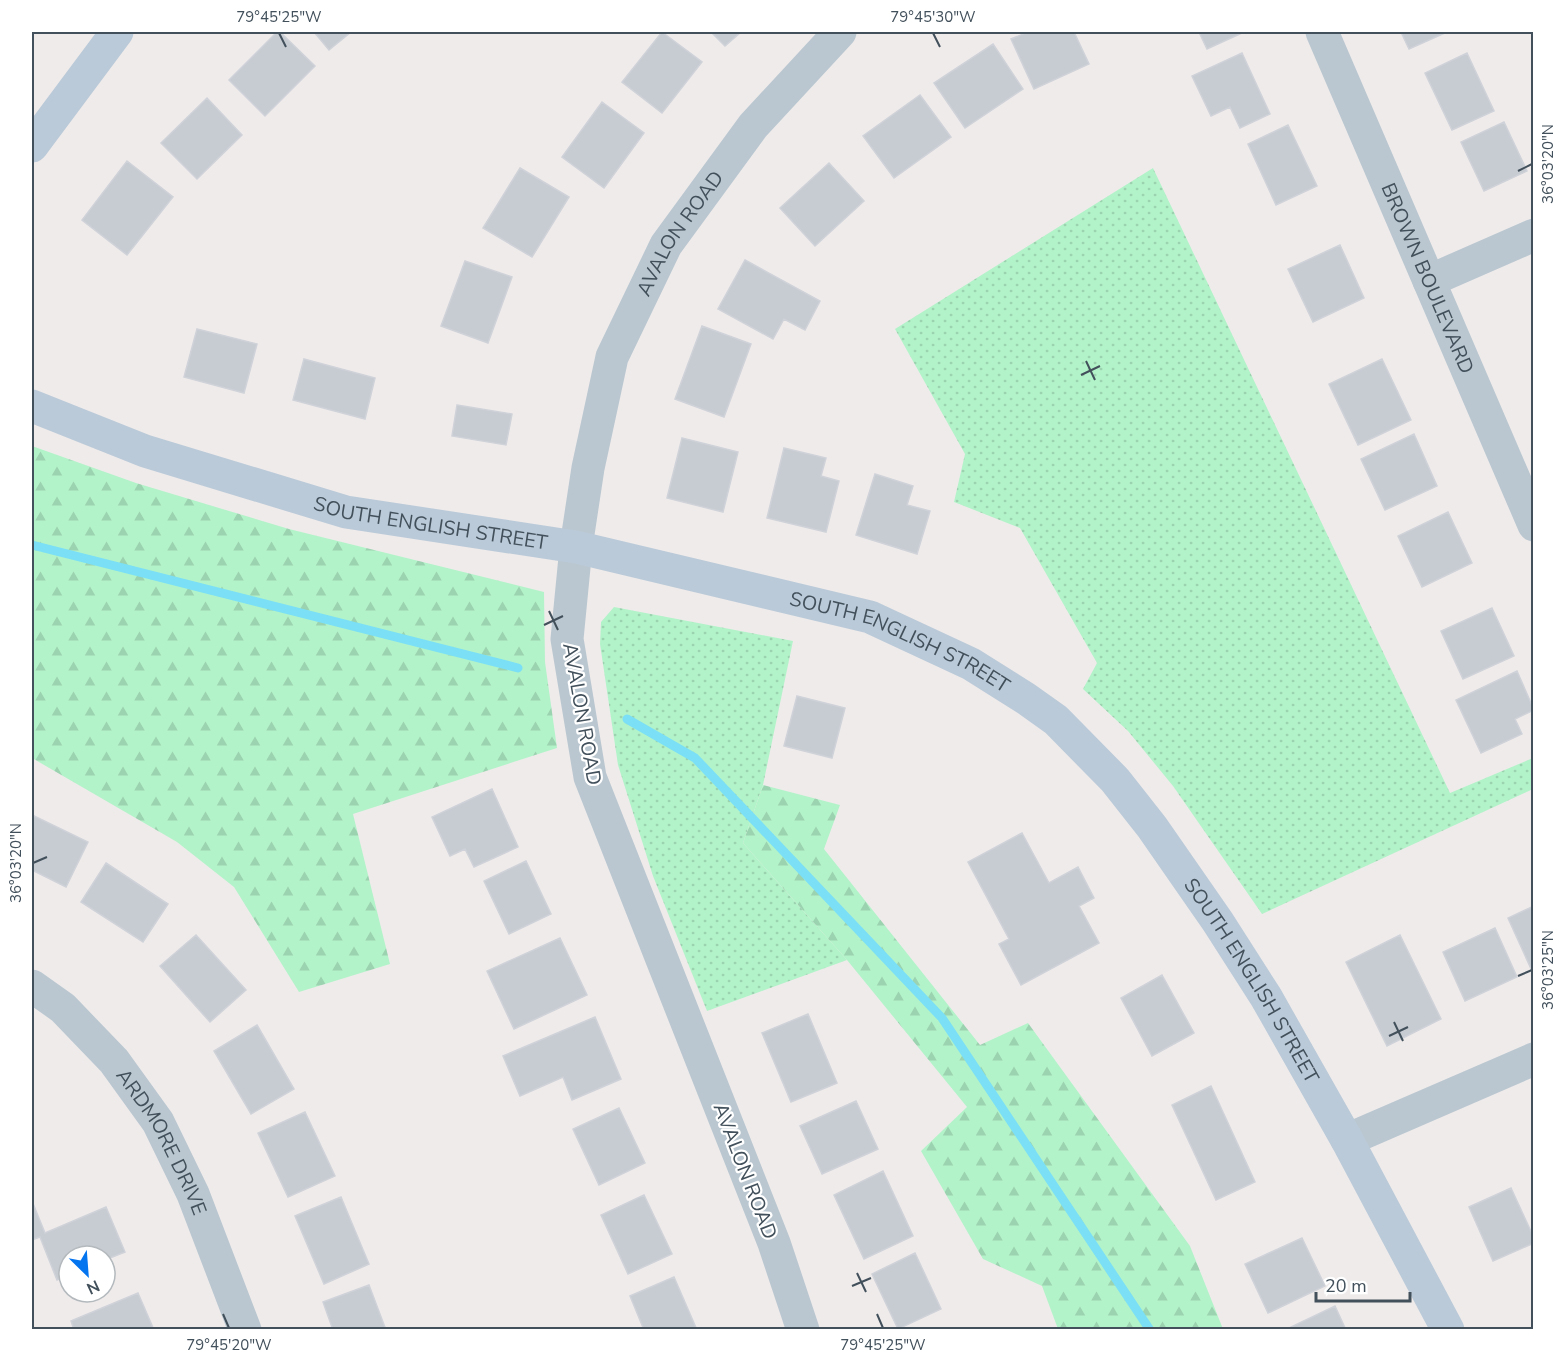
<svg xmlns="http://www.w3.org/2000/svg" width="1565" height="1361" viewBox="0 0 1565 1361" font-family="'Nunito Sans',sans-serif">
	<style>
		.grass { fill: url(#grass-dots) }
		.forest { fill: url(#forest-firs) }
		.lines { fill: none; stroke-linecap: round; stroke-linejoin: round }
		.stream { stroke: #7be0f5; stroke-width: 9 }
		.building { fill: #c7cbd2; stroke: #cfd2d8; stroke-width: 1.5 }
		.street { stroke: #bac7d0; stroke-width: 33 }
		.secondary { stroke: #bbcad8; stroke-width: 33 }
		.ticks { fill: none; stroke: #42505b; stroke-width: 2 }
		.labels { text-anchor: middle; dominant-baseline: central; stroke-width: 4.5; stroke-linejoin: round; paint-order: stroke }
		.street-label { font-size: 20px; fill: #42505b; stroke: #fff }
		.neatline { fill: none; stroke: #42505b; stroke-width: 2 }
		.ticks-label { font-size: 15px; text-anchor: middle; fill: #42505b }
	</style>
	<defs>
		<pattern id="grass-dots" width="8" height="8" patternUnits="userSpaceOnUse" patternTransform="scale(1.5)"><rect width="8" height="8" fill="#b3f3c9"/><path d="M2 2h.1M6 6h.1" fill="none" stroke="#9bd2af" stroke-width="1.8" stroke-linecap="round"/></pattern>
		<pattern id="forest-firs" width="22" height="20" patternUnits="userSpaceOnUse" patternTransform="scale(1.5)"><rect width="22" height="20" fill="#b3f3c9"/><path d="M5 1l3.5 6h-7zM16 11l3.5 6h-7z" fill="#9bd2af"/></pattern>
	</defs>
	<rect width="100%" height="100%" fill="#efebeb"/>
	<!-- grass -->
	<path class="grass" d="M 1153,168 L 1450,793 L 1533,758 L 1533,789 L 1262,914 L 1173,786 L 1128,731 L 1083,689 L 1097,663 L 1020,528 L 954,502 L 965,454 L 895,329 Z
		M 614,607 L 793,641 L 763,785 L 743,843 L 847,960 L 707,1011 L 653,876 L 618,765 L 600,644 L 601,622 Z"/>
	<!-- forest -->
	<path class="forest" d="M 32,446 L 136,483 L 289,529 L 544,592 L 545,662 L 557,748 L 353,814 L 390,964 L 299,992 L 234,887 L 177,842 L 32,758 Z
		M 763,785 L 840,805 L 824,849 L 980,1045 L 1028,1023 L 1190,1246 L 1223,1329 L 1058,1329 L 1042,1286 L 983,1259 L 921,1151 L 967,1107 L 847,960 L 743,843 Z"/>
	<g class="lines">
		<!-- stream -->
		<path class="stream" d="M 32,545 L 518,668
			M 627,719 L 695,758 L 942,1018 L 1150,1330"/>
	</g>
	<!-- building -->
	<path class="building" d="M 277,32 L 280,32 L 315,66 L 265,116 L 229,80 Z
		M 314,32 L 351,32 L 329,50 Z
		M 662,32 L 702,62 L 662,113 L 622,82 Z
		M 711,32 L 741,32 L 725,46 Z
		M 1028,32 L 1074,32 L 1089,64 L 1034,89 L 1011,39 Z
		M 1199,32 L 1244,32 L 1207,49 Z
		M 1401,32 L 1447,32 L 1409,49 Z
		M 993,44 L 1023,89 L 965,128 L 934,83 Z
		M 1242,53 L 1270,114 L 1240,128 L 1230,107 L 1211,116 L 1192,76 Z
		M 1467,53 L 1494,111 L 1452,130 L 1425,73 Z
		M 920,95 L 951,137 L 894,178 L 863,136 Z
		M 207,98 L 242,135 L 197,179 L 161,143 Z
		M 602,102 L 644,133 L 604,188 L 562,157 Z
		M 1504,122 L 1527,171 L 1484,191 L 1461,142 Z
		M 1288,125 L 1317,186 L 1276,205 L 1248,144 Z
		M 127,161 L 173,197 L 127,255 L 82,220 Z
		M 829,163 L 864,201 L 815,246 L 780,208 Z
		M 520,168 L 569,197 L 532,257 L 483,228 Z
		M 1340,245 L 1364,298 L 1313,322 L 1288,269 Z
		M 745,260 L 820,301 L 805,330 L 784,319 L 773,339 L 718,309 Z
		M 465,261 L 512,277 L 488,343 L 441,326 Z
		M 702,326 L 751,344 L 724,417 L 675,399 Z
		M 197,329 L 257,344 L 244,393 L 184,377 Z
		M 304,359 L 375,378 L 365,419 L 293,400 Z
		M 1382,359 L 1411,420 L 1358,445 L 1329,384 Z
		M 457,405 L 512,414 L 506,445 L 452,436 Z
		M 1414,434 L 1437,486 L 1385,510 L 1361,459 Z
		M 682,438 L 738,452 L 723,512 L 667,498 Z
		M 784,448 L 826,458 L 821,476 L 839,481 L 826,532 L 767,518 Z
		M 875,474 L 913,486 L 907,505 L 930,511 L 917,554 L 856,535 Z
		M 1448,512 L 1472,563 L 1422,587 L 1398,536 Z
		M 1492,608 L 1514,656 L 1463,679 L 1441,631 Z
		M 1517,671 L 1534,710 L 1515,719 L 1522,734 L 1481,753 L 1456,700 Z
		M 797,696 L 845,708 L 832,758 L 784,746 Z
		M 492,789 L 518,847 L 474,867 L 465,849 L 450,856 L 432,817 Z
		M 32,815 L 88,842 L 66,887 L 32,870 Z
		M 1022,833 L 1049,883 L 1078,867 L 1094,898 L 1079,906 L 1099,943 L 1021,985 L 999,944 L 1009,939 L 968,862 Z
		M 526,861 L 551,914 L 509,934 L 484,881 Z
		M 106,863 L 168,904 L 143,942 L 81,902 Z
		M 1534,906 L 1534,970 L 1532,971 L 1508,918 Z
		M 1495,928 L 1517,977 L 1465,1001 L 1443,952 Z
		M 196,935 L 246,990 L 210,1022 L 160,966 Z
		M 1400,935 L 1441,1019 L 1387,1046 L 1346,962 Z
		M 560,938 L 587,995 L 514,1029 L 487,971 Z
		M 1162,975 L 1194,1033 L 1152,1056 L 1121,998 Z
		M 808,1014 L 837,1083 L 791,1102 L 762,1033 Z
		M 595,1017 L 621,1079 L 572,1100 L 563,1077 L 520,1096 L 503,1056 Z
		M 257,1025 L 294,1089 L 251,1114 L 214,1051 Z
		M 1211,1086 L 1255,1182 L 1216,1200 L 1172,1105 Z
		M 856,1101 L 878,1149 L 822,1174 L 800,1126 Z
		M 619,1108 L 645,1163 L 599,1185 L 573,1129 Z
		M 305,1112 L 335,1176 L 288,1197 L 258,1133 Z
		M 883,1171 L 913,1236 L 864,1259 L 834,1195 Z
		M 1511,1188 L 1534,1238 L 1534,1243 L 1493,1261 L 1469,1207 Z
		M 644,1195 L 672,1254 L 628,1274 L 601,1215 Z
		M 341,1197 L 369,1264 L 324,1284 L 295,1216 Z
		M 32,1201 L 45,1233 L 106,1207 L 125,1252 L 105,1260 L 105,1256 L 69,1256 L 69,1275 L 57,1280 L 40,1237 L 32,1240 Z
		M 1302,1238 L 1325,1286 L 1268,1313 L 1245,1264 Z
		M 915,1253 L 941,1309 L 898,1329 L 872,1274 Z
		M 674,1277 L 697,1330 L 644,1330 L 630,1296 Z
		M 369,1285 L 386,1330 L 333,1330 L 323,1302 Z
		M 138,1293 L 154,1330 L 74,1330 L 71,1321 Z
		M 1335,1306 L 1346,1330 L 1288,1330 L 1287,1329 Z"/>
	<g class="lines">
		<!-- street -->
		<g class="street">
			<path id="s1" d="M 1322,32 L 1534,525"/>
			<path d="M 1429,281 L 1534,235"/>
			<path id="s2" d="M 32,986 L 63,1008 L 114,1061 L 158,1122 L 193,1194 L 245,1330"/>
			<path d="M 1347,1140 L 1534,1059"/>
			<path id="s3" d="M 803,1330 L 774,1243 L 590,777 L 567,639 L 576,547 L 588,468 L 612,357 L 666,245 L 753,126 L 840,32"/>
		</g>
		<!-- secondary -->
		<g class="secondary">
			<path d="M 32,146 L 117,32"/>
			<path id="s4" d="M 32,406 L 145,451 L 346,512 L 576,547 L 870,617 L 971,664 L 1025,698 L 1056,720 L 1115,780 L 1152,827 L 1218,922 L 1266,997 L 1347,1140 L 1448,1330"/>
		</g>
	</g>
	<!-- ticks -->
	<path class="ticks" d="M 279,33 L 286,47M 933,33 L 940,47M 1518,171 L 1532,164M 1086,361 L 1095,380M 1081,375 L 1100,366M 549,611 L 558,630M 544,625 L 563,616M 33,863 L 47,857M 1518,976 L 1532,970M 1394,1022 L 1403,1041M 1389,1036 L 1408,1027M 857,1273 L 866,1292M 852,1286 L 871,1278M 223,1314 L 229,1328M 877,1314 L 883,1328"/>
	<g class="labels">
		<!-- street labels -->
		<g class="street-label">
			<text stroke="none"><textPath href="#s3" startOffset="1160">AVALON ROAD</textPath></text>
			<text stroke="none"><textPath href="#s1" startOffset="268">BROWN BOULEVARD</textPath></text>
			<text stroke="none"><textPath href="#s4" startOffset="417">SOUTH ENGLISH STREET</textPath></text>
			<text stroke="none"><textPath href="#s4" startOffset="903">SOUTH ENGLISH STREET</textPath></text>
			<text transform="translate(582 714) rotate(80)">AVALON ROAD</text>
			<text stroke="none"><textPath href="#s4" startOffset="1407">SOUTH ENGLISH STREET</textPath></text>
			<text stroke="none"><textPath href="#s2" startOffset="206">ARDMORE DRIVE</textPath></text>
			<text transform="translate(745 1171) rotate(69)">AVALON ROAD</text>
		</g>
	</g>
	<!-- border -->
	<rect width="1565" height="1361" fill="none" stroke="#ffffff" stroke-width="66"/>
	<!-- north arrow -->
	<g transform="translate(87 1274) rotate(155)"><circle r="28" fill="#ffffff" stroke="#b3b9bd" stroke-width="1.5"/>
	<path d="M0-4.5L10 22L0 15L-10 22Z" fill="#0574ef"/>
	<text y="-9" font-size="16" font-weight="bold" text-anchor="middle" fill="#42505b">N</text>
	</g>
	<!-- scale -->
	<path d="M1316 1292v9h94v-9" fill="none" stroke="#42505b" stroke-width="3"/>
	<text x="1325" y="1292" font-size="18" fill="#42505b" stroke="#ffffff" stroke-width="4.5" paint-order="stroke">20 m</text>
	<rect x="33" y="33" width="1499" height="1295" class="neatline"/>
	<g class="ticks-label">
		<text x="279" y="22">79°45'25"W</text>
		<text x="933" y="22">79°45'30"W</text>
		<text transform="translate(1548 164) rotate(-90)" y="5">36°03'20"N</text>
		<text transform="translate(16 863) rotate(-90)" y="5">36°03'20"N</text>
		<text transform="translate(1548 970) rotate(-90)" y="5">36°03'25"N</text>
		<text x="229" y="1350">79°45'20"W</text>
		<text x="883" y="1350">79°45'25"W</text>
	</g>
</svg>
